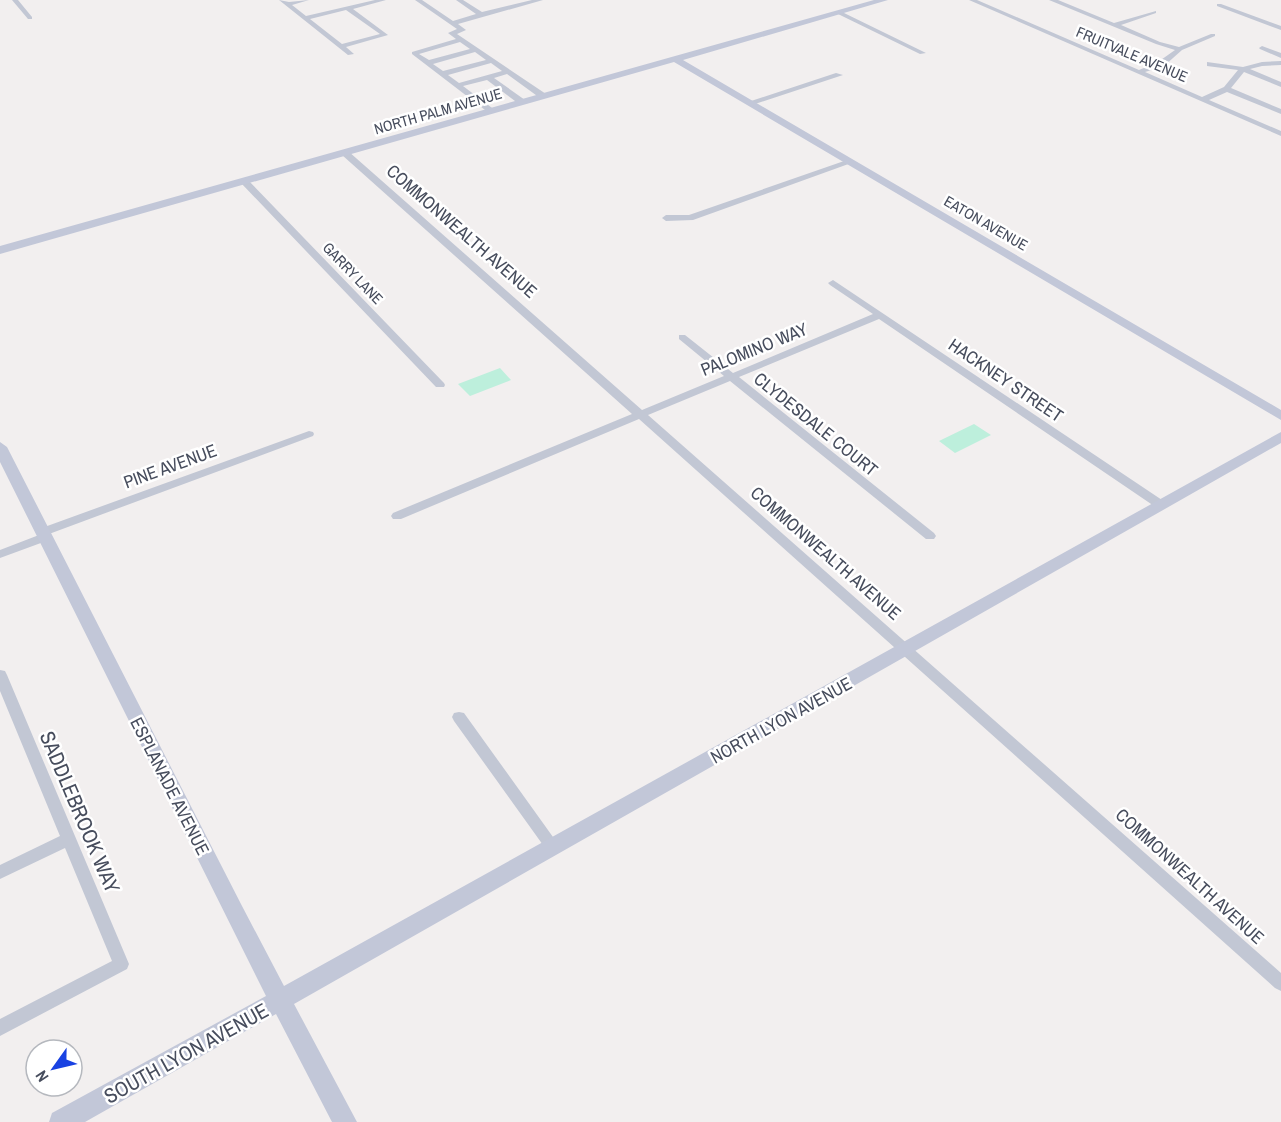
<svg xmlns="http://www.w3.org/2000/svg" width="1281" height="1122" viewBox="0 0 1281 1122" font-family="'Archivo Narrow',sans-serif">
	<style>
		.green { fill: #bdefdc }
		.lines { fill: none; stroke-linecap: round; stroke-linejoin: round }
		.street { fill: #c2c7d4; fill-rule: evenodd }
		.secondary { fill: #c2c7d8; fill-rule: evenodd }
		.labels { text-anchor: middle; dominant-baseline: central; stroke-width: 5; stroke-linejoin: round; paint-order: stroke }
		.far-street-label { font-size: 15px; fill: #474d5d; stroke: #fff }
		.street-label { font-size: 18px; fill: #474d5d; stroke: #fff }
		.near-street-label { font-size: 21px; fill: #474d5d; stroke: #fff }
	</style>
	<rect width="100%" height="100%" fill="#f2efef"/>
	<!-- green -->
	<path class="green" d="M 500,368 L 511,380 L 470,396 L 458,384 Z
		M 974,424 L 991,435 L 955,453 L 939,441 Z"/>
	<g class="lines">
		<!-- street -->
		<path class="street" d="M 12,0 L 18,0 L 32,17 L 32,19 L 28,19 Z
			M 279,0 L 289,2 L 309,0 L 292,5 L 306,16 L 375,0 L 386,0 L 353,9 L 388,35 L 346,47 L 354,54 L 348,55 ZM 346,10 L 380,34 L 342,44 L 310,19 Z
			M 415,0 L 422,0 L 453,21 L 476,14 L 456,0 L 463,0 L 482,12 L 532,0 L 543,0 L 458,24 L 466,30 L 457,34 L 546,94 L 546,98 L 540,98 L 507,74 L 494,78 L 525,100 L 525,104 L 519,104 L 487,80 L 463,86 L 496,111 L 489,113 L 412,54 L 412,52 L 456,39 L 448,33 L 457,29 ZM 460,42 L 470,49 L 429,60 L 419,54 ZM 475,52 L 486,60 L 443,71 L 433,64 ZM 491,63 L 502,71 L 459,83 L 448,75 Z
			M 969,0 L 977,0 L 1139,70 L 1158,62 L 1175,50 L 1156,44 L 1049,0 L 1058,0 L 1114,23 L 1156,11 L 1156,13 L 1121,25 L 1160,42 L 1179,47 L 1211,34 L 1215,34 L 1215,36 L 1182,50 L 1164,66 L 1145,72 L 1202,97 L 1224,87 L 1238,70 L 1207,66 L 1207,62 L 1243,67 L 1262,62 L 1281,61 L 1281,65 L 1262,66 L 1250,69 L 1281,82 L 1281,87 L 1244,72 L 1231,88 L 1281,109 L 1281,114 L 1227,92 L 1209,100 L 1281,131 L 1281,136 Z
			M 1217,4 L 1221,4 L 1281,26 L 1281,30 L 1217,6 Z
			M 838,12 L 842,12 L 926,53 L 920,54 L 838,14 Z
			M 1262,46 L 1281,53 L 1281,58 L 1260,49 L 1259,48 Z
			M 836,73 L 843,75 L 752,105 L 745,103 Z
			M 342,151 L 348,151 L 642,410 L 724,376 L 679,339 L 679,335 L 685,335 L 733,373 L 873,314 L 830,285 L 828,283 L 833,280 L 1165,502 L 1167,505 L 1165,508 L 1157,508 L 879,319 L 739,377 L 934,533 L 936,536 L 934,539 L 926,539 L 730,381 L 648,415 L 1281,973 L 1281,991 L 1275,988 L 639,419 L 401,519 L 393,519 L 391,516 L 393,513 L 632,414 L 342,155 Z
			M 847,160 L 854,162 L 693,220 L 666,221 L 662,218 L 666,215 L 689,215 Z
			M 241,179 L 247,179 L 444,383 L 445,385 L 444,387 L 436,387 L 241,183 Z
			M 309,431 L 313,432 L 314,434 L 313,436 L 49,534 L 51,537 L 49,540 L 0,558 L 0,550 L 39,535 L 37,532 L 39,529 Z
			M 0,670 L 5,671 L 7,675 L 129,964 L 127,969 L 0,1036 L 0,1019 L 112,961 L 65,848 L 0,879 L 0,865 L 60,836 L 0,691 Z
			M 459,712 L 464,713 L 558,844 L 560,848 L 558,852 L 553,854 L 548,852 L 454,721 L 452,717 L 454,713 Z"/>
		<!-- secondary -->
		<path class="secondary" d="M 874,0 L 888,0 L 683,60 L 1281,410 L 1281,420 L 674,62 L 0,254 L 0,246 Z
			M 1281,432 L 1281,443 L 294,1004 L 357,1122 L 332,1122 L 276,1014 L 85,1122 L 49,1122 L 52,1113 L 266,996 L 0,462 L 0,442 L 7,447 L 242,906 L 284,986 Z"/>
	</g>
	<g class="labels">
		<!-- far-street labels -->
		<g class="far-street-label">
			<text transform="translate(1132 54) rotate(23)">FRUITVALE AVENUE</text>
			<text transform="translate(438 111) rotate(-16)">NORTH PALM AVENUE</text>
			<text transform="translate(986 223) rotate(30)">EATON AVENUE</text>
			<text transform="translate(353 273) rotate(46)">GARRY LANE</text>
		</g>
		<!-- street labels -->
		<g class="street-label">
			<text transform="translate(462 231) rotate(41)">COMMONWEALTH AVENUE</text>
			<text transform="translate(754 349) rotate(-22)">PALOMINO WAY</text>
			<text transform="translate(1006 380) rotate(34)">HACKNEY STREET</text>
			<text transform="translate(816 424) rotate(39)">CLYDESDALE COURT</text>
			<text transform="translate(170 466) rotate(-20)">PINE AVENUE</text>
			<text transform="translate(826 553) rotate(41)">COMMONWEALTH AVENUE</text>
			<text transform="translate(781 720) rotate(-29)">NORTH LYON AVENUE</text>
			<text transform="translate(170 786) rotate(63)">ESPLANADE AVENUE</text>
			<text transform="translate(1190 876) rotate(42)">COMMONWEALTH AVENUE</text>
		</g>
		<!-- near-street labels -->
		<g class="near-street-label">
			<text transform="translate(80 812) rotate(67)">SADDLEBROOK WAY</text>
			<text transform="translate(186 1053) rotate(-29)">SOUTH LYON AVENUE</text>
		</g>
	</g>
	<!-- north arrow -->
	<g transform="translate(54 1068) rotate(236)"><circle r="28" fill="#ffffff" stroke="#b5b8be" stroke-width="1.5"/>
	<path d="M0-4.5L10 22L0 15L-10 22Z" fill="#1942e2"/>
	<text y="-9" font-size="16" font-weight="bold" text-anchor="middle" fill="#474d5d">N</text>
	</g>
</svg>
